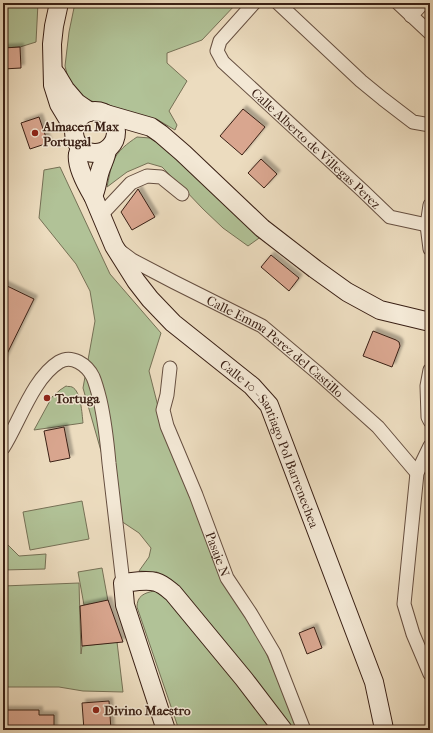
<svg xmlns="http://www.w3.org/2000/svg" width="433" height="733" viewBox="0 0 433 733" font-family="'IM FELL French Canon',serif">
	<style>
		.green { fill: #b1c297; stroke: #767156 }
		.building { fill: #d9a68f; stroke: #3a2015; filter: url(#shadow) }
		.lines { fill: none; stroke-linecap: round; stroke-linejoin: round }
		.minor-casing { stroke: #664f40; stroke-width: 15 }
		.secondary-casing { stroke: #3a2015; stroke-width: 20 }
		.minor { stroke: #f3e8d5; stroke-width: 13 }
		.secondary { stroke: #f3e8d5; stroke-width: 18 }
		.poi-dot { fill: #8f2418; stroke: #f3e8d5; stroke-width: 1.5 }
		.labels { text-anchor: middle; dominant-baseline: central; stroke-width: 3; stroke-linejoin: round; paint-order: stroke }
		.poi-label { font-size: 13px; font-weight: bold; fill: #3a2015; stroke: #f3e8d5; text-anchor: start }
		.street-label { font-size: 13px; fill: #3a2015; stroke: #f3e8d5 }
	</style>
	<defs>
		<filter id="shadow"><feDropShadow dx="3.5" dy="-3.5" stdDeviation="1" flood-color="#0004"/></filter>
	</defs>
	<rect width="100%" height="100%" fill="#ecdcbf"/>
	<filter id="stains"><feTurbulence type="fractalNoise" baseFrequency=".005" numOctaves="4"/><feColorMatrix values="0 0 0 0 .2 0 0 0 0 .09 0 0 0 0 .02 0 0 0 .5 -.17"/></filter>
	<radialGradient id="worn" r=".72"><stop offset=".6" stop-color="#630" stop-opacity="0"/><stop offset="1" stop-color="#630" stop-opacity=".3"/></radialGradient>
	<!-- green -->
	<path class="green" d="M 3,3 L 38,3 L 36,42 L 20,47 L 3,48 Z
		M 75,3 L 237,3 L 202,40 L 167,53 L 167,63 L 187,81 L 169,111 L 177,125 L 175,130 L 158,120 L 107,107 L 94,102 L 81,96 L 68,78 L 65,66 L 69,32 Z
		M 137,137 L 150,138 L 167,149 L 262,236 L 248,246 L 223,228 L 203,209 L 183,188 L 162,167 L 148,163 L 127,172 L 107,187 C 109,178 110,170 113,162 C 117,151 128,143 137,137 Z
		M 60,167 L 110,274 L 161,333 L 149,371 L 164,430 L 258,634 L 299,730 L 293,730 L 174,584 L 157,572 L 139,571 L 149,557 L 151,548 L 139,533 L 121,521 L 83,388 L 95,321 L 90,291 L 76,264 L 39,218 L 44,170 Z
		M 66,386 C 68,387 70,386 72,387 C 81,391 82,414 83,423 L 34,430 L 52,397 L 60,390 Z
		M 82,501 L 89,539 L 30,550 L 23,512 Z
		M 3,540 L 19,556 L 46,554 L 45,569 L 3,570 Z
		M 102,568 L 108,601 L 84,605 L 78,572 Z
		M 79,583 L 81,654 L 82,646 L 117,642 L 123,692 L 83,691 L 59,687 L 3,687 L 3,586 Z
		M 154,591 L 163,594 L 188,622 L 273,730 L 179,730 L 137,607 C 137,596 144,593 154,591 Z"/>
	<!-- building -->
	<path class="building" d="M 20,47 L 21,68 L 3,69 L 3,48 Z
		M 243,109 L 265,127 L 242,155 L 220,136 Z
		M 39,117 L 48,143 L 30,149 L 21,123 Z
		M 261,159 L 277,174 L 264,188 L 248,173 Z
		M 138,189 L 155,217 L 132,230 L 121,212 Z
		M 271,255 L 299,278 L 289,291 L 261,267 Z
		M 3,284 L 34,299 L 3,362 Z
		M 373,331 L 396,340 L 399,342 L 400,346 L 392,367 L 363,356 Z
		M 64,427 L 70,458 L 50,462 L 44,431 Z
		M 108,600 L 123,642 L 82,646 L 80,606 Z
		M 314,627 L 322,648 L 307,654 L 299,633 Z
		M 109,701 L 111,730 L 84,730 L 82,703 Z
		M 4,710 L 39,710 L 39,715 L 54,715 L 54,730 L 3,730 Z"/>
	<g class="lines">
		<!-- minor casing -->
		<g class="minor-casing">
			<g id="minor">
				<path id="s1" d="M 254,3 L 220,41 L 217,51 L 223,62 L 363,191 L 390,217 L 427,225"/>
				<path d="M 278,3 L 361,81 L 383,99 L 413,122 L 430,125"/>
				<path d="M 398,3 L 430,33"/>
				<path d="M 411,16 L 423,3"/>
				<path d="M 430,205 L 427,225 L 430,249"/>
				<path d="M 101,215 L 131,183 L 147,176 L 161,177 L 182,194"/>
				<path id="s2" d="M 120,251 L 132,260 L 174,282 L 262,326 L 319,374 L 378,427 L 417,473"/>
				<path id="s3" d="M 170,368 L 167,395 L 163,410 L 167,426 L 196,495 L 227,578 L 251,614 L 274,653 L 304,730"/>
				<path d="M 430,370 L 427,386 L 428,417 L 430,421"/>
				<path d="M 430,446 L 417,473 L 404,604 L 413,634 L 430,674"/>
				<path d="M 3,448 C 19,423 33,378 59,362 C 72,354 87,365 93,377 C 96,384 98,392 100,400 C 105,422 107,441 109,463 C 114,503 118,543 123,583"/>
			</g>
		</g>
		<!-- secondary casing -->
		<g class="secondary-casing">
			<g id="secondary">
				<path d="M 59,3 L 54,26 L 52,44 L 53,85 L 59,104 L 68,119 L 75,124"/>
				<path d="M 56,74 L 65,89 L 77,103 L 90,112"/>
				<circle cx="95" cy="132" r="21"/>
				<path d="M 106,114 L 151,127 L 161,134 L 183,153 L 262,228 L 315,269 L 347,292 L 380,310 L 430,322"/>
				<path id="s4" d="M 80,148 C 80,149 78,153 78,154 C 76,165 87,186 93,196 L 114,246 L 136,281 L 150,299 L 173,323 L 252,386 L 269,405 L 374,682 L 383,724 L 384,730"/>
				<path d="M 93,196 C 97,189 97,180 100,171 C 102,164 106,158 107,150"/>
				<path d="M 166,730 L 125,605 L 123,583 C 133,582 146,579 156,582 C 163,584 168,589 173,593 L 244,679 L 283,730"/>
			</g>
		</g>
		<!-- minor -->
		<use href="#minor" class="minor"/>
		<!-- secondary -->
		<use href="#secondary" class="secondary"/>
	</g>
	<!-- markers -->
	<g class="poi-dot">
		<circle cx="35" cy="133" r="4"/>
		<circle cx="47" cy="398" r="4"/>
		<circle cx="96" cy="710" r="4"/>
	</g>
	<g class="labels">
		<!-- poi labels -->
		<g class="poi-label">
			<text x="43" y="126">Almacen Max<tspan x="43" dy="15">Portugal</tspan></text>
			<text x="55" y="398">Tortuga</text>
			<text x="104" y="710">Divino Maestro</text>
		</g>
		<!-- street labels -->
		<g class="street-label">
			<text stroke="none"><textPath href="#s1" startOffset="201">Calle Alberto de Villegas Perez</textPath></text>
			<text stroke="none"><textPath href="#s2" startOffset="183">Calle Emma Perez del Castillo</textPath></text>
			<text stroke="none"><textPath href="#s4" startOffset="363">Calle 10 - Santiago Pol Barrenechea</textPath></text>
			<text stroke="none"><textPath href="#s3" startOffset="197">Pasaje N</textPath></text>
		</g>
	</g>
	<!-- margin -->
	<rect width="433" height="733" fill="none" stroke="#ecdcbf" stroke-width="16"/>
	<rect x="4" y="4" width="425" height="725" fill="none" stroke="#3a2015" stroke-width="2"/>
	<rect x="8" y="8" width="417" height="717" fill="none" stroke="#3a2015"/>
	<rect width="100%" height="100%" filter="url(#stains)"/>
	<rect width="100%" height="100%" fill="url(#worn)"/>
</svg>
